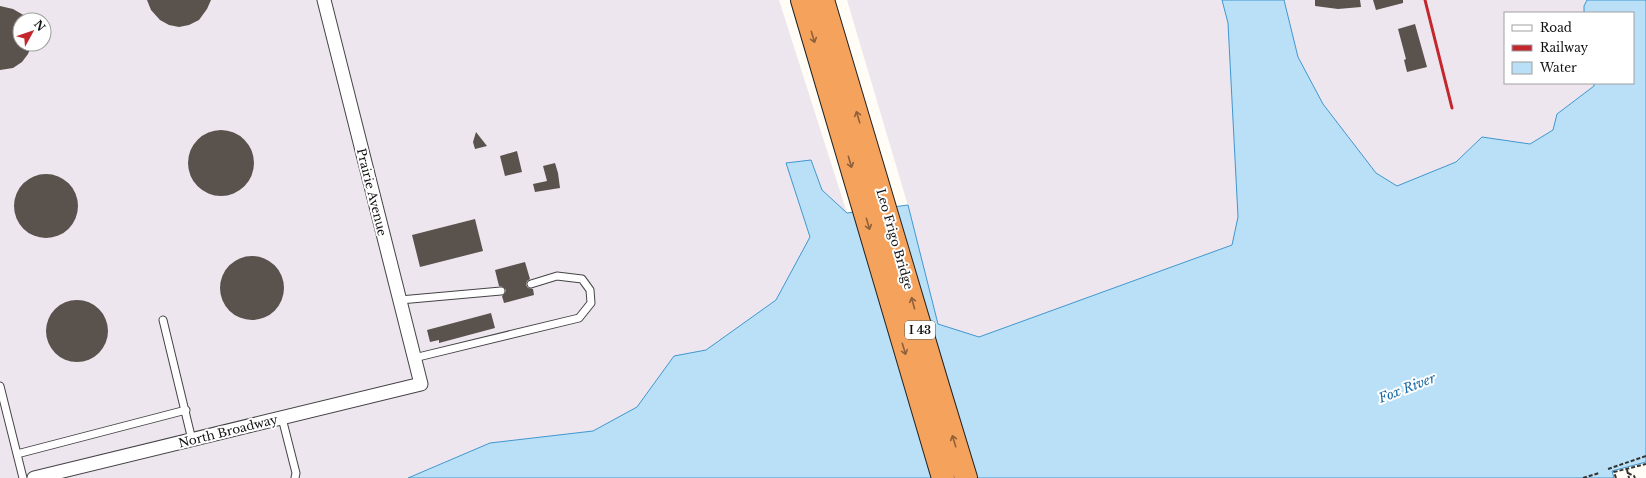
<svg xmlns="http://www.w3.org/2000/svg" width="1646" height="478" viewBox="0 0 1646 478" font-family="'Libre Baskerville',serif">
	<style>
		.industrial { fill: #eee6ef; fill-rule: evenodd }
		.water { fill: #b9e0f7; stroke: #3f96cf }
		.building { fill: #5a524d }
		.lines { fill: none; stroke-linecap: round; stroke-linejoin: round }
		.service-casing { stroke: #444; stroke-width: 9 }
		.minor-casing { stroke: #444; stroke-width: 15 }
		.motorway-casing { stroke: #222; stroke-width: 24 }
		.path { stroke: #333; stroke-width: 2; stroke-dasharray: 4 2; stroke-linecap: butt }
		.service { stroke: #fff; stroke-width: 7 }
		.minor { stroke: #fff; stroke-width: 13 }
		.motorway { stroke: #f5a25d; stroke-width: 22 }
		.rail { stroke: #c4262e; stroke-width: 3 }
		.oneway { stroke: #8e613b }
		.labels { text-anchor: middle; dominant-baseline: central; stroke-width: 4; stroke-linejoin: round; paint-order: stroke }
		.shield { fill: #fff; stroke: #585858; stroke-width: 1 }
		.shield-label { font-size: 11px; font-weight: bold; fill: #111 }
		.street-label { font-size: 12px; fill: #111; stroke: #fff }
		.water-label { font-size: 13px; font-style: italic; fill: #1768a6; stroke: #fff }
	</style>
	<rect width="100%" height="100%" fill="#fffdf5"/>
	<!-- industrial -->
	<path class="industrial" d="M 0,0 L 779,0 L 847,213 L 822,190 L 811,160 L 786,163 L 810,237 L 776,300 L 706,350 L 674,356 L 637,407 L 593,431 L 490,443 L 408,478 L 0,478 ZM 20,20 L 44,20 L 44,44 L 20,44 Z
		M 847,0 L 1222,0 L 1228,23 L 1238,217 L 1232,245 L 979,337 L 938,324 L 911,216 Z
		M 1284,0 L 1587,0 L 1584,6 L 1584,13 L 1505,13 L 1505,83 L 1594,83 L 1594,86 L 1557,114 L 1553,130 L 1530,144 L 1482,137 L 1456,162 L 1397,186 L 1376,173 L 1323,104 L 1298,57 Z"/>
	<!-- water -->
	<path class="water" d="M 1222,0 L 1284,0 L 1298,57 L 1323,104 L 1376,173 L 1397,186 L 1456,162 L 1482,137 L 1530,144 L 1553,130 L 1557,114 L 1594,86 L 1594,83 L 1633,83 L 1633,13 L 1584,13 L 1584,6 L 1587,0 L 1646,0 L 1646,462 L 1612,471 L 1614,478 L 408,478 L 490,443 L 593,431 L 637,407 L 674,356 L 706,350 L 776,300 L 810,237 L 786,163 L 811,160 L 822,190 L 847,213 L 908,205 L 938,324 L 979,337 L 1232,245 L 1238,217 L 1228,23 Z"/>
	<!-- building -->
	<path class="building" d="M 147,0 L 211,0 L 207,9 L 199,20 L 189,25 L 179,27 L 169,25 L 160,20 L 151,10 Z
		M 1315,0 L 1360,0 L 1361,7 L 1338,9 L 1315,6 Z
		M 1373,0 L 1403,0 L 1403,3 L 1376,10 Z
		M 0,6 L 13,9 L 32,20 L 20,20 L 20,44 L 32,44 L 28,54 L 22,62 L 13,68 L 0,70 Z
		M 1415,24 L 1427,67 L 1407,72 L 1404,60 L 1406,59 L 1398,29 Z
		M188 163a33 33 0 1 1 66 0a33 33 0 1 1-66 0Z
		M 476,132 L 487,146 L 475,149 L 473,142 Z
		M 517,151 L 522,172 L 505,176 L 500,156 Z
		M 555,163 L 558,173 L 560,188 L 535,192 L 533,184 L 547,181 L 543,166 Z
		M14 206a32 32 0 1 1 64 0a32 32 0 1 1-64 0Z
		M 475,219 L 483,251 L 420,267 L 412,235 Z
		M220 288a32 32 0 1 1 64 0a32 32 0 1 1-64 0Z
		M 525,262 L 530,279 L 527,281 L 526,285 L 528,288 L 533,289 L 534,295 L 504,303 L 502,296 L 505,293 L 506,290 L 503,287 L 499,286 L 495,270 Z
		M46 331a31 31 0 1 1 62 0a31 31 0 1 1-62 0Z
		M 491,313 L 495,328 L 439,343 L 439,340 L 430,342 L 427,330 Z"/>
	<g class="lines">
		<!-- service casing -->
		<g class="service-casing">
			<path id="service" d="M 400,300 L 501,291
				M 163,320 L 192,440
				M 414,358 L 579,318 L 591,303 L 590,290 L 582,279 L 557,276 L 531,284
				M 0,386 L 23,478
				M 282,418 L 296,473 L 295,478
				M 17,454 L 186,410"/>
		</g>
		<!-- minor casing -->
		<g class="minor-casing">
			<path id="minor" d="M 34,478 L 421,384 L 324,0"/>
		</g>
		<!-- motorway casing -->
		<g class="motorway-casing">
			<path id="motorway" d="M 802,0 L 943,478
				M 823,0 C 871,159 917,319 966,478"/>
		</g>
		<!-- path -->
		<path class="path" d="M 1608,469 L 1646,456
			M 1627,470 L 1629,478
			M 1628,473 L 1634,476 L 1635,478
			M 1583,478 L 1599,473
			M 1616,478 L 1614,472 L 1646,464"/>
		<!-- service -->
		<use href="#service" class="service"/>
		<!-- minor -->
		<use href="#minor" class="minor"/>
		<!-- motorway -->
		<use href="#motorway" class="motorway"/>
		<!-- rail -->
		<path class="rail" d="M 1425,0 L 1452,108"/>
	</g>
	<!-- one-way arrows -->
	<defs><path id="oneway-shaft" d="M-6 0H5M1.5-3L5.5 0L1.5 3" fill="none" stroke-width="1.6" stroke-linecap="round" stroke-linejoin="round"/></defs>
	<g class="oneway">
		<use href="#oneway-shaft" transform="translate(813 37) rotate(73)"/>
		<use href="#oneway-shaft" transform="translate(858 117) rotate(-107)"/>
		<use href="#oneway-shaft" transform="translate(850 162) rotate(74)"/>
		<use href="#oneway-shaft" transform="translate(868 224) rotate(74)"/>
		<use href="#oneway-shaft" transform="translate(913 303) rotate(-105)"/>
		<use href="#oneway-shaft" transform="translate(904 349) rotate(73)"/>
		<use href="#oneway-shaft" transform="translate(954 441) rotate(-107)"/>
	</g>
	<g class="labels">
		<!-- shield labels -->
		<rect class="shield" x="905" y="321" width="30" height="18" rx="3"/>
		<g class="shield-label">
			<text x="920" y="330">I 43</text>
		</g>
		<!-- street labels -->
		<g class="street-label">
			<text transform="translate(372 192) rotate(76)">Prairie Avenue</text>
			<text transform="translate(895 239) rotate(74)">Leo Frigo Bridge</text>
			<text transform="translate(228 431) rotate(-14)">North Broadway</text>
		</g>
		<!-- water labels -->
		<g class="water-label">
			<text transform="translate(1407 388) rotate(-21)">Fox River</text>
		</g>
	</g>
	<!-- legend -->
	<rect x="1504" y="12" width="130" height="72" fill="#ffffff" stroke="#a0a0a0"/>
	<rect x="1512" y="25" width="20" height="6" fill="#ffffff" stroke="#a0a0a0"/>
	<text x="1540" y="32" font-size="12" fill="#111111">Road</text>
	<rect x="1512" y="45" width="20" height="6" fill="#c4262e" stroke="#a0a0a0"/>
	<text x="1540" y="52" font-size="12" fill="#111111">Railway</text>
	<rect x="1512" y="62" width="20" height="12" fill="#b9e0f7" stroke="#a0a0a0"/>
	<text x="1540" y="72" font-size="12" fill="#111111">Water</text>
	<!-- north arrow -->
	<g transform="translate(32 32) rotate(50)"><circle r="19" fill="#ffffff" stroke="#a0a0a0"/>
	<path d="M0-3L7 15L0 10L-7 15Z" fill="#c4262e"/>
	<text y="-6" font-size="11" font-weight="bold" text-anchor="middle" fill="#111111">N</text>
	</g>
</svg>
